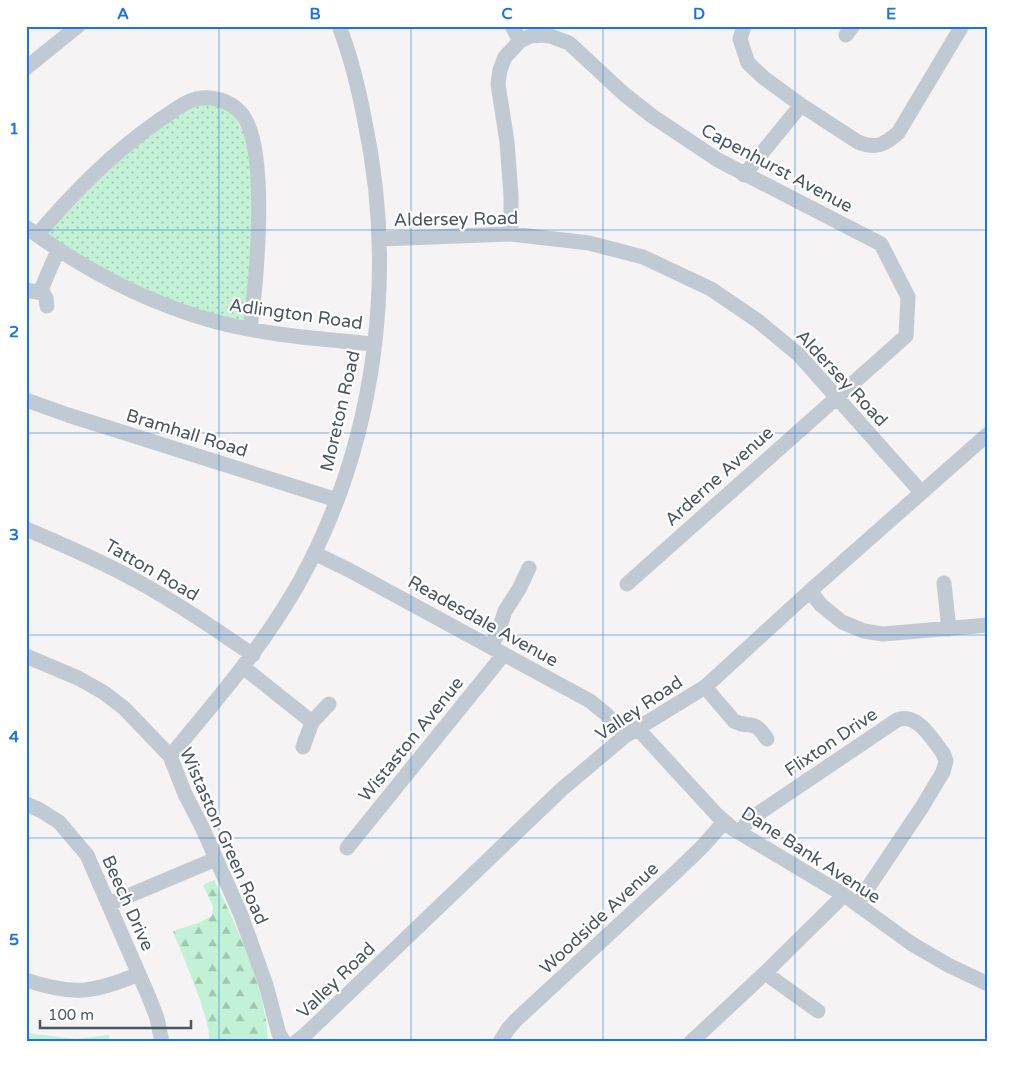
<svg xmlns="http://www.w3.org/2000/svg" width="1014" height="1068" viewBox="0 0 1014 1068" font-family="'Varela Round',sans-serif">
	<style>
		.grass { fill: url(#grass-dots) }
		.forest { fill: url(#forest-firs) }
		.park { fill: url(#park-tufts) }
		.lines { fill: none; stroke-linecap: round; stroke-linejoin: round }
		.minor { stroke: #c1cad2; stroke-width: 15 }
		.grid { fill: none; stroke: #1a73e8; stroke-width: 1; stroke-opacity: 0.55 }
		.labels { text-anchor: middle; dominant-baseline: central; stroke-width: 4.5; stroke-linejoin: round; paint-order: stroke }
		.street-label { font-size: 18px; fill: #4a5661; stroke: #fff }
		.neatline { fill: none; stroke: #1a73e8; stroke-width: 2 }
		.grid-label { font-size: 16px; text-anchor: middle; font-weight: bold; fill: #1a73e8 }
	</style>
	<defs>
		<pattern id="grass-dots" width="8" height="8" patternUnits="userSpaceOnUse" patternTransform="scale(1.25)"><rect width="8" height="8" fill="#c3f1d5"/><path d="M2 2h.1M6 6h.1" fill="none" stroke="#a0c6b0" stroke-width="1.8" stroke-linecap="round"/></pattern>
		<pattern id="forest-firs" width="22" height="20" patternUnits="userSpaceOnUse" patternTransform="scale(1.25)"><rect width="22" height="20" fill="#c3f1d5"/><path d="M5 1l3.5 6h-7zM16 11l3.5 6h-7z" fill="#a0c6b0"/></pattern>
		<pattern id="park-tufts" width="24" height="20" patternUnits="userSpaceOnUse" patternTransform="scale(1.25)"><rect width="24" height="20" fill="#c3f1d5"/><path d="M3 7l-1-3M5 7V3M7 7l1-3M15 17l-1-3M17 17v-4M19 17l1-3" fill="none" stroke="#a0c6b0"/></pattern>
	</defs>
	<rect width="100%" height="100%" fill="#f5f3f3"/>
	<!-- grass -->
	<path class="grass" d="M 227,102 L 254,153 L 250,329 L 182,311 L 37,235 L 71,195 L 182,105 Z"/>
	<!-- forest -->
	<path class="forest" d="M 214,880 C 237,926 266,989 268,1042 L 209,1042 C 212,1020 182,955 173,931 L 198,923 L 212,916 L 213,906 L 203,885 Z"/>
	<!-- park -->
	<path class="park" d="M 26,1033 L 76,1039 L 109,1035 L 110,1042 L 26,1042 Z"/>
	<g class="lines">
		<!-- minor -->
		<path class="minor" d="M 512,26 L 520,41
			M 744,26 L 740,39 L 748,63 L 764,78 L 801,105 L 858,142 C 876,149 884,145 898,133 L 962,26
			M 846,35 L 853,26
			M 26,68 L 78,26
			M 744,175 L 801,105
			M 26,227 C 83,269 145,302 213,321 C 265,335 320,339 375,344
			M 511,234 L 511,195 L 507,142 L 498,84 L 500,70 L 505,57 L 520,41 L 531,36 L 542,35 L 550,36 L 569,43 L 624,94 L 652,116 L 718,160 L 881,244 L 908,297 L 906,336 L 627,584
			M 37,235 C 76,190 111,154 161,119 C 172,112 183,102 196,99 C 213,95 230,101 241,113 C 270,146 256,285 250,329
			M 380,239 L 511,234 L 589,243 L 643,257 L 711,289 L 758,321 L 799,355 L 921,492
			M 26,290 L 43,293 L 46,298 L 47,306
			M 40,292 L 58,250
			M 26,400 L 68,415 L 337,500
			M 26,529 C 64,545 101,561 137,581 C 177,603 215,629 253,655
			M 314,553 L 349,570 L 590,701 L 606,714 L 625,736
			M 944,583 L 949,629
			M 810,591 L 821,605 L 842,622 L 864,631 L 883,634 L 988,625
			M 491,647 L 498,632 L 505,611 L 519,589 L 529,568
			M 26,656 L 78,678 L 103,692 L 124,708 L 170,756 L 185,794 L 202,827 L 241,915 L 266,985 L 279,1034 L 284,1042
			M 243,667 L 312,722
			M 705,687 L 734,721 C 751,730 752,717 767,739
			M 638,729 L 717,815 L 732,828 L 844,895 L 912,944 L 948,965 L 988,984
			M 303,747 L 312,722 L 329,704
			M 170,756 C 217,700 264,645 300,581 C 376,442 397,276 365,122 C 359,90 351,57 339,26
			M 26,804 L 40,810 L 59,822 L 87,855 L 148,995 L 157,1018 L 162,1042
			M 740,833 L 748,821 L 759,813 L 897,720 C 917,712 932,739 943,753 L 946,761 L 943,772 L 922,807 L 857,904
			M 347,848 L 504,654
			M 109,904 L 216,859
			M 765,973 L 818,1011
			M 26,980 C 74,996 93,993 139,974
			M 296,1042 L 305,1035 L 562,789 L 625,736 L 705,687 L 810,591 L 988,434
			M 500,1042 L 508,1029 L 516,1020 L 676,872 L 703,846 L 724,822
			M 691,1042 L 765,973 L 844,895"/>
	</g>
	<!-- grid -->
	<path class="grid" d="M 219,26 L 219,1042M 411,26 L 411,1042M 603,26 L 603,1042M 795,26 L 795,1042M 26,230 L 988,230M 26,433 L 988,433M 26,635 L 988,635M 26,838 L 988,838"/>
	<g class="labels">
		<!-- street labels -->
		<g class="street-label">
			<text transform="translate(777 168) rotate(28)">Capenhurst Avenue</text>
			<text transform="translate(456 219) rotate(-1)">Aldersey Road</text>
			<text transform="translate(296 314) rotate(8)">Adlington Road</text>
			<text transform="translate(842 378) rotate(47)">Aldersey Road</text>
			<text transform="translate(340 411) rotate(-77)">Moreton Road</text>
			<text transform="translate(187 433) rotate(17)">Bramhall Road</text>
			<text transform="translate(719 476) rotate(-42)">Arderne Avenue</text>
			<text transform="translate(152 570) rotate(30)">Tatton Road</text>
			<text transform="translate(483 621) rotate(29)">Readesdale Avenue</text>
			<text transform="translate(639 708) rotate(-34)">Valley Road</text>
			<text transform="translate(411 739) rotate(-51)">Wistaston Avenue</text>
			<text transform="translate(831 742) rotate(-34)">Flixton Drive</text>
			<text transform="translate(224 836) rotate(66)">Wistaston Green Road</text>
			<text transform="translate(811 855) rotate(33)">Dane Bank Avenue</text>
			<text transform="translate(128 903) rotate(66)">Beech Drive</text>
			<text transform="translate(599 918) rotate(-43)">Woodside Avenue</text>
			<text transform="translate(336 980) rotate(-44)">Valley Road</text>
		</g>
	</g>
	<!-- border -->
	<rect width="1014" height="1068" fill="none" stroke="#ffffff" stroke-width="55"/>
	<!-- scale -->
	<path d="M40 1020v8h151v-8" fill="none" stroke="#4a5661" stroke-width="2.5"/>
	<text x="48" y="1020" font-size="15" fill="#4a5661" stroke="#ffffff" stroke-width="4" paint-order="stroke">100 m</text>
	<rect x="28" y="28" width="958" height="1012" class="neatline"/>
	<g class="grid-label">
		<text x="123" y="19">A</text>
		<text x="315" y="19">B</text>
		<text x="507" y="19">C</text>
		<text x="699" y="19">D</text>
		<text x="891" y="19">E</text>
		<text x="14" y="134">1</text>
		<text x="14" y="337">2</text>
		<text x="14" y="540">3</text>
		<text x="14" y="742">4</text>
		<text x="14" y="945">5</text>
	</g>
</svg>
